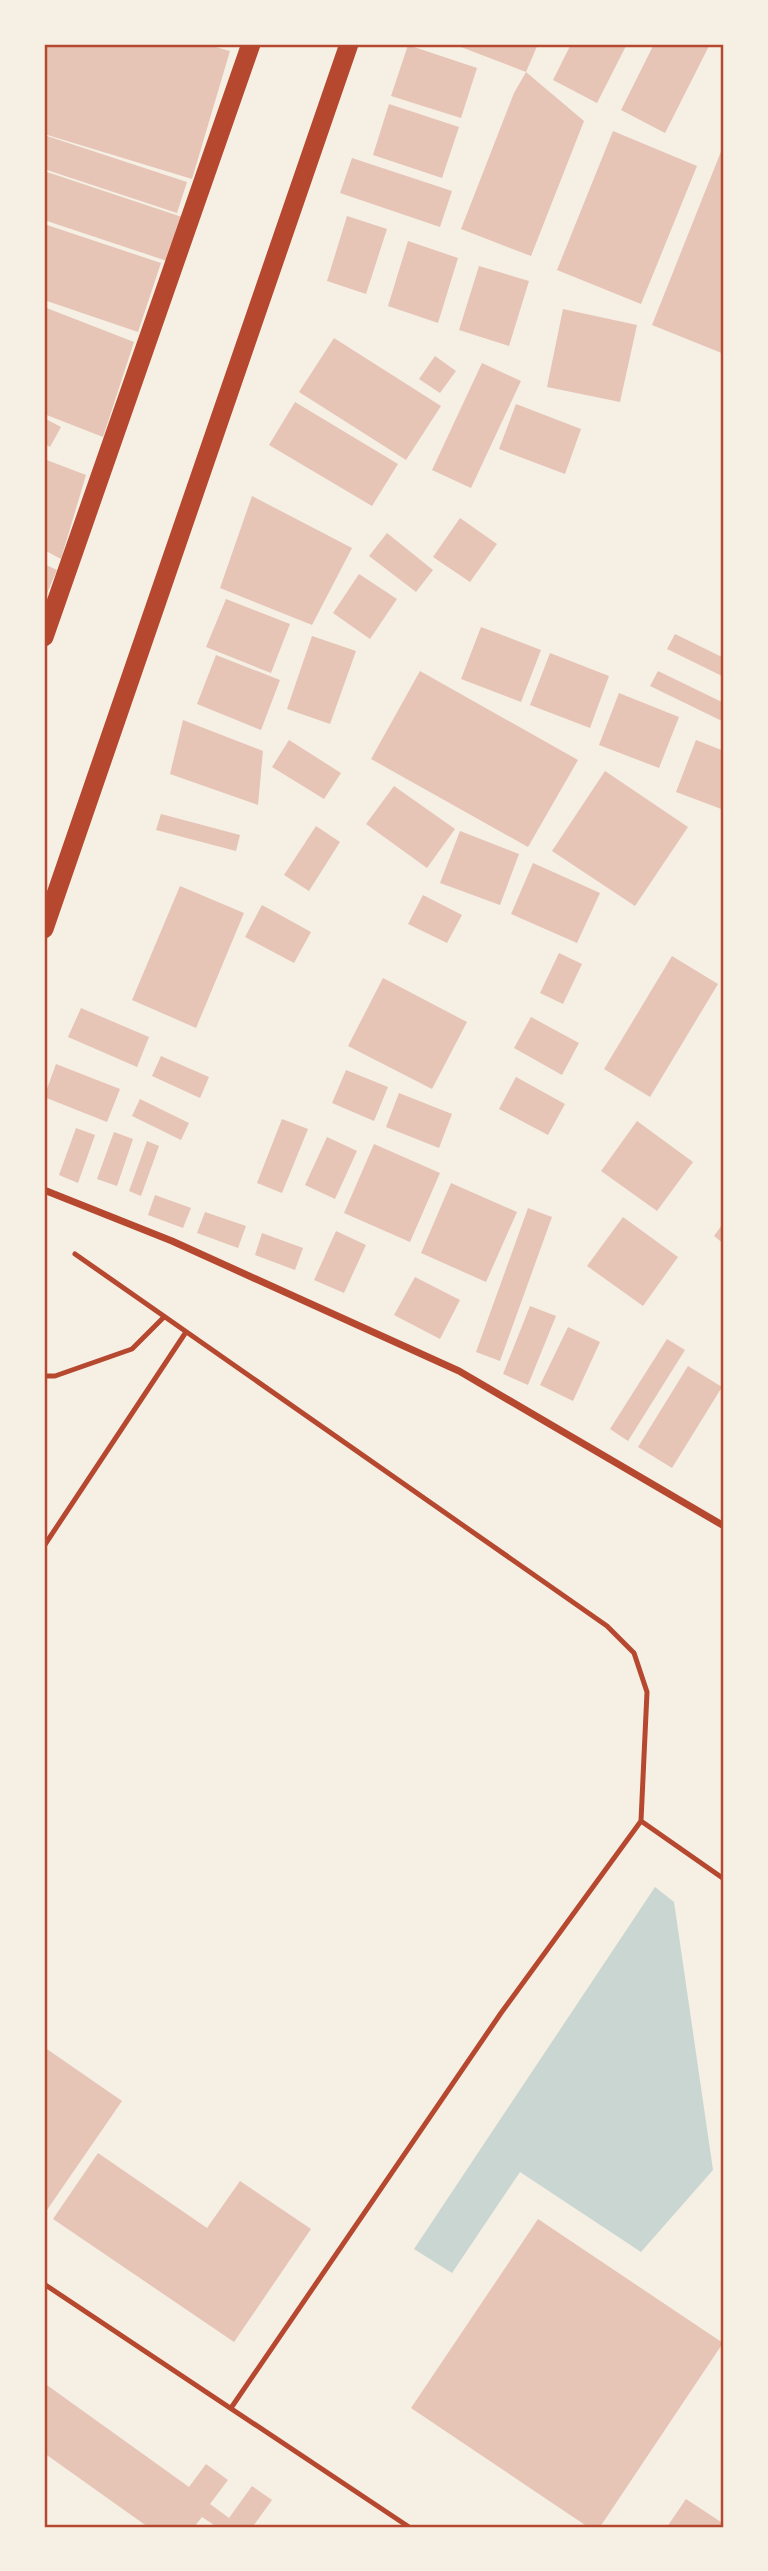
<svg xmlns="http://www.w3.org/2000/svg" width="768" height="2571" viewBox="0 0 768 2571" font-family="'Golos Text',sans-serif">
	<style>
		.water { fill: #c9d6d2 }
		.building { fill: #e6c5b7 }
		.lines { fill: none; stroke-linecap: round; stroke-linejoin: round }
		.service { stroke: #b5482f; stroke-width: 5 }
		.minor { stroke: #b5482f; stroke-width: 7 }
		.trunk { stroke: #b5482f; stroke-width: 19 }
		.neatline { fill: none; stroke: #b5482f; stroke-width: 2.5 }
	</style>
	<rect width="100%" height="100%" fill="#f6efe4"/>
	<!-- water -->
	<path class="water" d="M 655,1887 L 674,1902 L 713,2170 L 641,2252 L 520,2172 L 452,2273 L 414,2249 Z"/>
	<!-- building -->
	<path class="building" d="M 44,44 L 205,44 L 230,51 L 192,179 L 44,134 Z
		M 453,44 L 538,44 L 526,72 Z
		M 571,44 L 627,44 L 597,103 L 553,80 Z
		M 654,44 L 710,44 L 665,133 L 621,110 Z
		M 408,45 L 477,68 L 461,118 L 391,96 Z
		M 526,72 L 584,121 L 531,256 L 461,229 L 514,93 Z
		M 389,104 L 459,127 L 442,178 L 373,155 Z
		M 613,131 L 697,166 L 641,304 L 557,270 Z
		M 44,135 L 187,182 L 177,213 L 44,169 Z
		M 724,144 L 724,354 L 652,325 Z
		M 352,158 L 452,191 L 440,227 L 340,193 Z
		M 44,171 L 182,217 L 167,261 L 44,220 Z
		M 347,216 L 387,229 L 366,294 L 327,281 Z
		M 44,224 L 161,263 L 138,332 L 44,300 Z
		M 408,241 L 458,258 L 438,323 L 388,306 Z
		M 479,266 L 529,281 L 509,346 L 459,330 Z
		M 44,307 L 134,342 L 103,437 L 44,414 Z
		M 563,309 L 637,325 L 620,402 L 547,387 Z
		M 334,338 L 441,406 L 406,460 L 299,392 Z
		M 435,356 L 456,371 L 440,393 L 419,379 Z
		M 482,363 L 521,381 L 471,488 L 432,470 Z
		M 295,402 L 398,464 L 372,506 L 269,445 Z
		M 516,404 L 581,429 L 565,474 L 499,449 Z
		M 44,418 L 61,427 L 50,447 L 44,443 Z
		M 44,459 L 86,475 L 61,559 L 44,550 Z
		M 252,496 L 352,548 L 312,625 L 220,588 Z
		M 460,518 L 497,544 L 470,582 L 433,557 Z
		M 387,533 L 433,570 L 416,592 L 369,556 Z
		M 44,564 L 57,570 L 44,600 Z
		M 359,574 L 397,599 L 370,639 L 333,613 Z
		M 226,599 L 290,624 L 271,673 L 206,647 Z
		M 481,627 L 541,650 L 521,702 L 461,679 Z
		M 675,634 L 724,658 L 724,677 L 667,649 Z
		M 312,636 L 356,651 L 330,724 L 287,709 Z
		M 550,653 L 609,676 L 590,728 L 530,705 Z
		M 216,655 L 280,680 L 261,730 L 197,704 Z
		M 420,671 L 578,760 L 528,847 L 371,759 Z
		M 658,671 L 724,703 L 724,722 L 650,686 Z
		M 619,693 L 679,717 L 659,768 L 599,745 Z
		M 183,720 L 263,751 L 258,805 L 170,774 Z
		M 289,740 L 341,773 L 324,799 L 272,767 Z
		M 696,740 L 724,751 L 724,810 L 676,792 Z
		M 605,771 L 688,827 L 635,906 L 552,851 Z
		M 394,786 L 455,829 L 427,868 L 366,824 Z
		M 161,814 L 240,835 L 236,851 L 156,830 Z
		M 316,826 L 340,842 L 309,891 L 284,875 Z
		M 460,831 L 519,854 L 500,905 L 440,883 Z
		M 533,863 L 600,893 L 577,943 L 511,914 Z
		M 180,886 L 244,913 L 196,1028 L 132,1000 Z
		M 423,895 L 462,915 L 447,943 L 408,924 Z
		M 262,905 L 311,932 L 294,963 L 245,937 Z
		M 559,953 L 582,964 L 563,1004 L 540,993 Z
		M 672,956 L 718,984 L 650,1097 L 604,1069 Z
		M 383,978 L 467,1022 L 432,1089 L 348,1046 Z
		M 81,1008 L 149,1037 L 137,1067 L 68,1037 Z
		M 531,1017 L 579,1043 L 562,1075 L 514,1048 Z
		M 161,1056 L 209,1077 L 200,1098 L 152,1076 Z
		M 56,1064 L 120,1089 L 107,1122 L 44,1097 Z
		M 346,1070 L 388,1087 L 374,1121 L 332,1103 Z
		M 516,1077 L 565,1104 L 548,1135 L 499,1109 Z
		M 399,1093 L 452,1114 L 439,1148 L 386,1127 Z
		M 140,1099 L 189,1123 L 181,1140 L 132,1116 Z
		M 282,1119 L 308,1129 L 282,1193 L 257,1183 Z
		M 637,1121 L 693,1162 L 657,1211 L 601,1171 Z
		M 76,1128 L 95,1135 L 78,1183 L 59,1175 Z
		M 114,1132 L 133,1139 L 117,1186 L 97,1179 Z
		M 327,1137 L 357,1151 L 335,1199 L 305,1185 Z
		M 147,1141 L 159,1146 L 141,1196 L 129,1191 Z
		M 374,1144 L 440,1173 L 410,1242 L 344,1213 Z
		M 451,1183 L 517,1212 L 486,1282 L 421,1253 Z
		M 155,1195 L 191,1208 L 183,1228 L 148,1215 Z
		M 528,1208 L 552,1217 L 500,1361 L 476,1352 Z
		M 205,1212 L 246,1226 L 238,1248 L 197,1233 Z
		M 623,1217 L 678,1257 L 643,1306 L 587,1266 Z
		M 724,1222 L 724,1244 L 714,1236 Z
		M 336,1231 L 366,1245 L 344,1293 L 314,1280 Z
		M 262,1233 L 303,1248 L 295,1270 L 255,1255 Z
		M 415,1277 L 460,1300 L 440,1339 L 394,1315 Z
		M 530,1306 L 556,1316 L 528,1385 L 503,1374 Z
		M 568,1327 L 600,1342 L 573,1401 L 540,1385 Z
		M 667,1339 L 685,1350 L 628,1441 L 610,1429 Z
		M 688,1366 L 722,1387 L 672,1468 L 638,1447 Z
		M 44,2047 L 122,2101 L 47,2210 L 44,2207 Z
		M 98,2153 L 207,2228 L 240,2181 L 311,2229 L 234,2342 L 53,2219 Z
		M 538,2219 L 723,2343 L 600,2527 L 588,2527 L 411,2408 Z
		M 44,2383 L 189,2487 L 206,2464 L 228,2480 L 210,2504 L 229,2518 L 252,2486 L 272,2500 L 254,2525 L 257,2527 L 217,2527 L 202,2517 L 194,2527 L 148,2527 L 44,2453 Z
		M 686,2499 L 724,2524 L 724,2527 L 667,2527 Z"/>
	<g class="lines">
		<!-- service -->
		<path class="service" d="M 75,1254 L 607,1626 L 634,1653 L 647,1692 L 641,1821 L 501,2013 L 231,2408
			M 44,1376 L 55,1376 L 132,1349 L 163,1318
			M 44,1546 L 186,1332
			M 641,1821 L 724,1879
			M 44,2284 L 409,2527"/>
		<!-- minor -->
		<path class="minor" d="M 44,1190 L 172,1241 L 459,1371 L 724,1526"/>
		<!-- trunk -->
		<path class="trunk" d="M 44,637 L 251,44
			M 44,929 L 349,44"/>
	</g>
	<!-- border -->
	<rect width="768" height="2571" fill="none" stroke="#f6efe4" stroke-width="91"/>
	<rect x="46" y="46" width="676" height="2480" class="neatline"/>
</svg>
